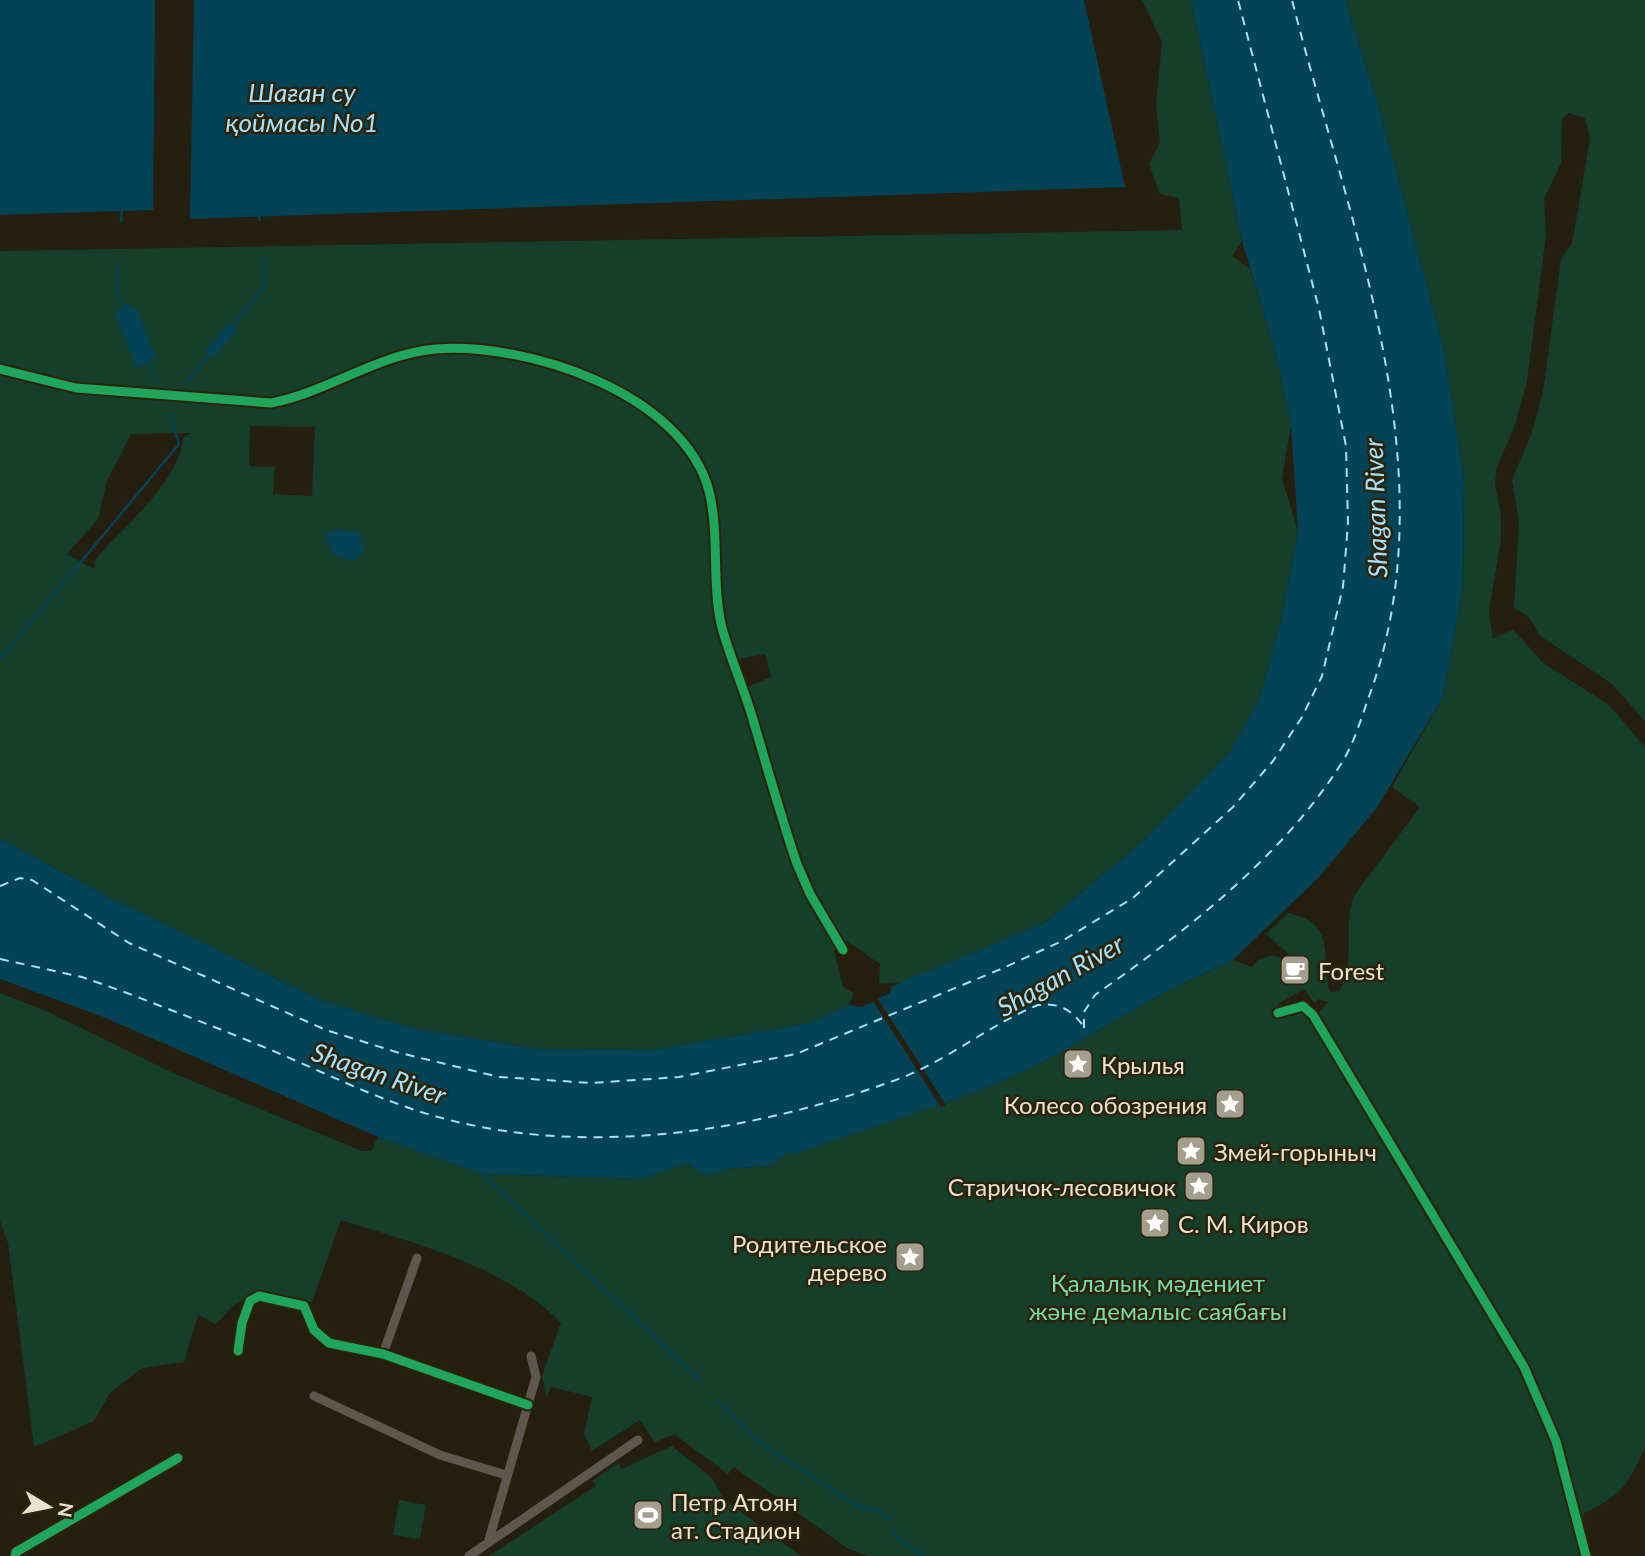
<svg xmlns="http://www.w3.org/2000/svg" width="1645" height="1556" viewBox="0 0 1645 1556" font-family="Lato,sans-serif">
	<style>
		.green { fill: #153e2b; fill-rule: evenodd }
		.water { fill: #044256 }
		.pier { fill: #251f10 }
		.lines { fill: none; stroke-linecap: round; stroke-linejoin: round }
		.stream { stroke: #044256; stroke-width: 2.5 }
		.ferry { stroke: #a5e1fc; stroke-width: 2; stroke-dasharray: 9 7; stroke-linecap: butt }
		.minor { stroke: #5c584d; stroke-width: 9 }
		.cycleway-casing { stroke: #2d2308; stroke-width: 13 }
		.cycleway { stroke: #20a55d; stroke-width: 9 }
		.labels { text-anchor: middle; dominant-baseline: central; stroke-width: 5; stroke-linejoin: round; paint-order: stroke }
		.poi-label { font-size: 24px; fill: #e8e2d2; stroke: #2d2308; text-anchor: start }
		.park-label { font-size: 24px; fill: #75dcac; stroke: #2d2308 }
		.water-label { font-size: 26px; font-style: italic; fill: #a5e1fc; stroke: #2d2308 }
	</style>
	<rect width="100%" height="100%" fill="#251f10"/>
	<!-- green -->
	<path class="green" d="M 1142,0 L 1191,0 L 1242,241 L 1232,256 L 1250,269 L 1274,347 L 1291,425 L 1282,479 L 1298,531 L 1281,620 L 1259,700 L 1229,753 L 1141,843 L 1046,922 L 903,982 L 879,984 L 880,964 L 847,941 L 834,950 L 843,987 L 854,993 L 849,1005 L 809,1023 L 653,1050 L 538,1049 L 412,1028 L 321,1000 L 108,897 L 0,838 L 0,251 L 1182,230 L 1179,198 L 1160,194 L 1149,164 L 1160,143 L 1156,104 L 1162,42 ZM 250,426 L 315,427 L 312,496 L 273,494 L 275,467 L 249,466 ZM 192,433 L 183,438 C 179,483 124,525 95,560 L 94,569 L 67,554 L 98,519 L 107,481 L 131,434 ZM 765,654 L 771,677 L 743,689 L 733,660 Z
		M 1345,0 L 1645,0 L 1645,721 L 1612,684 L 1540,636 L 1530,618 L 1514,608 L 1519,522 L 1512,480 L 1531,435 L 1543,392 L 1561,259 L 1572,244 L 1590,138 L 1585,118 L 1568,113 L 1562,119 L 1561,163 L 1544,199 L 1546,235 L 1527,381 L 1515,425 L 1497,467 L 1495,483 L 1501,515 L 1501,540 L 1489,612 L 1493,639 L 1513,629 L 1542,662 L 1609,705 L 1645,747 L 1645,1447 C 1630,1483 1620,1497 1584,1513 L 1581,1556 L 867,1556 L 847,1548 L 734,1467 L 728,1474 L 674,1434 L 655,1442 L 640,1420 L 592,1451 L 584,1434 L 592,1397 L 551,1387 L 547,1398 L 542,1376 L 561,1323 C 504,1265 416,1244 341,1220 L 312,1302 L 258,1290 L 235,1304 L 216,1324 L 198,1315 L 184,1362 L 142,1368 L 110,1393 L 94,1421 L 34,1447 L 8,1243 L 0,1221 L 0,993 L 46,1011 L 173,1073 L 362,1151 L 371,1151 L 378,1137 L 482,1174 L 642,1179 L 687,1163 L 705,1176 L 726,1169 L 768,1166 L 788,1152 L 979,1091 L 1045,1061 L 1169,990 L 1233,960 L 1252,967 L 1258,960 L 1273,955 L 1285,960 L 1293,958 L 1266,934 L 1288,913 C 1338,924 1320,955 1330,992 L 1339,991 C 1357,960 1342,929 1354,896 L 1420,807 L 1392,787 L 1443,697 L 1463,586 L 1464,479 L 1444,350 L 1381,114 ZM 1304,989 L 1314,1003 L 1319,999 L 1328,1002 L 1314,1017 L 1303,1009 L 1292,1010 L 1287,1016 L 1278,1004 Z
		M 672,1446 L 712,1478 L 724,1499 L 801,1556 L 489,1556 L 596,1486 L 593,1480 L 619,1463 L 621,1469 Z
		M 399,1500 L 426,1505 L 420,1539 L 393,1535 Z"/>
	<!-- water -->
	<path class="water" d="M 0,0 L 155,0 L 153,210 L 0,215 Z
		M 194,0 L 1084,0 L 1125,187 L 190,219 Z
		M 1191,0 L 1345,0 L 1381,114 L 1444,350 L 1464,479 L 1463,586 L 1443,697 L 1376,809 L 1318,878 L 1233,960 L 1169,990 L 1045,1061 L 979,1091 L 797,1153 L 788,1153 L 768,1166 L 726,1169 L 705,1176 L 687,1163 L 642,1179 L 482,1174 L 378,1137 L 101,1016 L 0,979 L 0,838 L 108,897 L 321,1000 L 412,1028 L 538,1049 L 653,1050 L 809,1023 L 849,1005 L 862,1007 L 890,993 L 892,986 L 1046,922 L 1141,843 L 1229,753 L 1259,700 L 1281,620 L 1298,531 L 1291,425 L 1274,347 L 1242,241 Z
		M 123,304 L 136,308 L 156,358 L 137,368 L 115,314 Z
		M 229,323 L 234,323 L 236,331 L 214,357 L 205,351 Z
		M 336,529 L 359,533 L 364,549 L 359,558 L 350,561 L 333,554 L 325,534 Z"/>
	<!-- pier -->
	<path class="pier" d="M 876,996 L 946,1105 L 941,1107 L 871,998 Z"/>
	<g class="lines">
		<!-- stream -->
		<path class="stream" d="M 258,213 L 260,220
			M 121,222 L 122,209
			M 117,264 L 117,291 L 124,308
			M 232,326 L 265,286 L 263,260
			M 148,362 L 156,381
			M 187,382 L 211,353
			M 0,659 L 179,444 L 170,414
			M 482,1174 L 700,1380
			M 718,1401 L 760,1443 L 858,1506 L 879,1511 L 889,1520
			M 894,1529 L 897,1538 L 924,1556"/>
		<!-- ferry -->
		<path class="ferry" d="M 0,886 L 20,878 L 32,880 L 129,943 L 326,1030 L 396,1052 L 499,1077 L 592,1083 L 679,1077 L 796,1054 L 1001,969 L 1062,941 L 1133,898 L 1233,807 L 1273,761 L 1302,717 L 1322,676 L 1343,587 L 1348,523 L 1346,446 L 1319,309 L 1238,0
			M 0,959 L 82,977 L 127,993 C 171,1010 215,1027 259,1045 C 313,1067 365,1094 421,1112 C 574,1160 745,1134 893,1081 C 945,1063 988,1025 1038,1005 C 1059,1002 1072,1010 1084,1027
			M 1084,1028 L 1084,1012 L 1095,995 C 1186,931 1281,858 1341,764 C 1355,742 1362,715 1371,691 C 1450,467 1347,218 1292,0"/>
		<!-- minor -->
		<path class="minor" d="M 0,369 L 76,388 L 271,403 C 329,392 377,354 436,349 C 527,342 683,393 709,491 C 720,535 711,583 722,628 C 730,657 742,684 751,713 C 766,763 780,814 797,864 L 810,894 L 843,950
			M 1278,1013 L 1303,1006 L 1313,1015 L 1524,1367 L 1556,1441 L 1586,1556
			M 238,1351 L 242,1323 L 250,1301 L 259,1296 L 304,1306 L 314,1330 L 329,1343 L 383,1354 L 528,1405
			M 383,1354 L 417,1258
			M 314,1396 L 440,1455 L 506,1475
			M 488,1543 L 536,1377 L 531,1356
			M 15,1556 L 16,1552 L 178,1458
			M 469,1556 L 638,1440"/>
		<!-- cycleway casing -->
		<g class="cycleway-casing">
			<path id="cycleway" d="M 0,369 L 76,388 L 271,403 C 329,392 377,354 436,349 C 527,342 683,393 709,491 C 720,535 711,583 722,628 C 730,657 742,684 751,713 C 766,763 780,814 797,864 L 810,894 L 843,950
				M 1278,1013 L 1303,1006 L 1313,1015 L 1524,1367 L 1556,1441 L 1586,1556
				M 238,1351 L 242,1323 L 250,1301 L 259,1296 L 304,1306 L 314,1330 L 329,1343 L 383,1354 L 528,1405
				M 15,1556 L 16,1552 L 178,1458"/>
		</g>
		<!-- cycleway -->
		<use href="#cycleway" class="cycleway"/>
	</g>
	<!-- icons -->
	<defs>
		<g id="cafe-square" transform="scale(1.575)"><rect x="-9" y="-9" width="18" height="18" rx="4" fill="#a49e8e" stroke="#2d2308"/><path d="M-5.5-4.5H6V0H3Q3 3.5 0 3.5H-2.5Q-5.5 3.5-5.5 0ZM3-3.2v2h1.7v-2ZM-6 4.5H4V6H-6Z" fill="#fff"/></g>
		<g id="sight-square" transform="scale(1.575)"><rect x="-9" y="-9" width="18" height="18" rx="4" fill="#a49e8e" stroke="#2d2308"/><path d="M0-6L1.8-2.2L6-1.7L2.9 1.2L3.7 5.4L0 3.3L-3.7 5.4L-2.9 1.2L-6-1.7L-1.8-2.2Z" fill="#fff"/></g>
		<g id="stadium-square" transform="scale(1.575)"><rect x="-9" y="-9" width="18" height="18" rx="4" fill="#a49e8e" stroke="#2d2308"/><path d="M0-5a6.5 5 0 1 0 0 10a6.5 5 0 1 0 0-10ZM-3.5-1.8h7v3.6h-7Z" fill="#fff"/></g>
	</defs>
	<g fill-rule="evenodd">
		<use href="#cafe-square" x="1295" y="970"/>
		<use href="#sight-square" x="1078" y="1064"/>
		<use href="#sight-square" x="1230" y="1104"/>
		<use href="#sight-square" x="1191" y="1151"/>
		<use href="#sight-square" x="1199" y="1186"/>
		<use href="#sight-square" x="1155" y="1223"/>
		<use href="#sight-square" x="910" y="1257"/>
		<use href="#stadium-square" x="648" y="1515"/>
	</g>
	<g class="labels">
		<!-- poi labels -->
		<g class="poi-label">
			<text x="1318" y="970">Forest</text>
			<text x="1101" y="1064">Крылья</text>
			<text x="1207" y="1104" text-anchor="end">Колесо обозрения</text>
			<text x="1214" y="1151">Змей-горыныч</text>
			<text x="1176" y="1186" text-anchor="end">Старичок-лесовичок</text>
			<text x="1178" y="1223">С. М. Киров</text>
			<text x="887" y="1243" text-anchor="end">Родительское<tspan x="887" dy="28">дерево</tspan></text>
			<text x="671" y="1501">Петр Атоян<tspan x="671" dy="28">ат. Стадион</tspan></text>
		</g>
		<!-- park labels -->
		<g class="park-label">
			<text x="1158" y="1282">Қалалық мәдениет<tspan x="1158" dy="28">және демалыс саябағы</tspan></text>
		</g>
		<!-- water labels -->
		<g class="water-label">
			<text x="302" y="92">Шаған су<tspan x="302" dy="30">қоймасы No1</tspan></text>
			<text transform="translate(1375 508) rotate(-92)">Shagan River</text>
			<text transform="translate(1060 975) rotate(-29)">Shagan River</text>
			<text transform="translate(379 1073) rotate(19)">Shagan River</text>
		</g>
	</g>
	<!-- north arrow -->
	<g transform="translate(49 1507) rotate(100)" stroke="#2d2308" stroke-width="5" paint-order="stroke">
	<path d="M0-5L12 26L0 18L-12 26Z" fill="#e8e2d2"/>
	<text y="-10" font-size="19" font-weight="bold" text-anchor="middle" fill="#e8e2d2">N</text>
	</g>
</svg>
